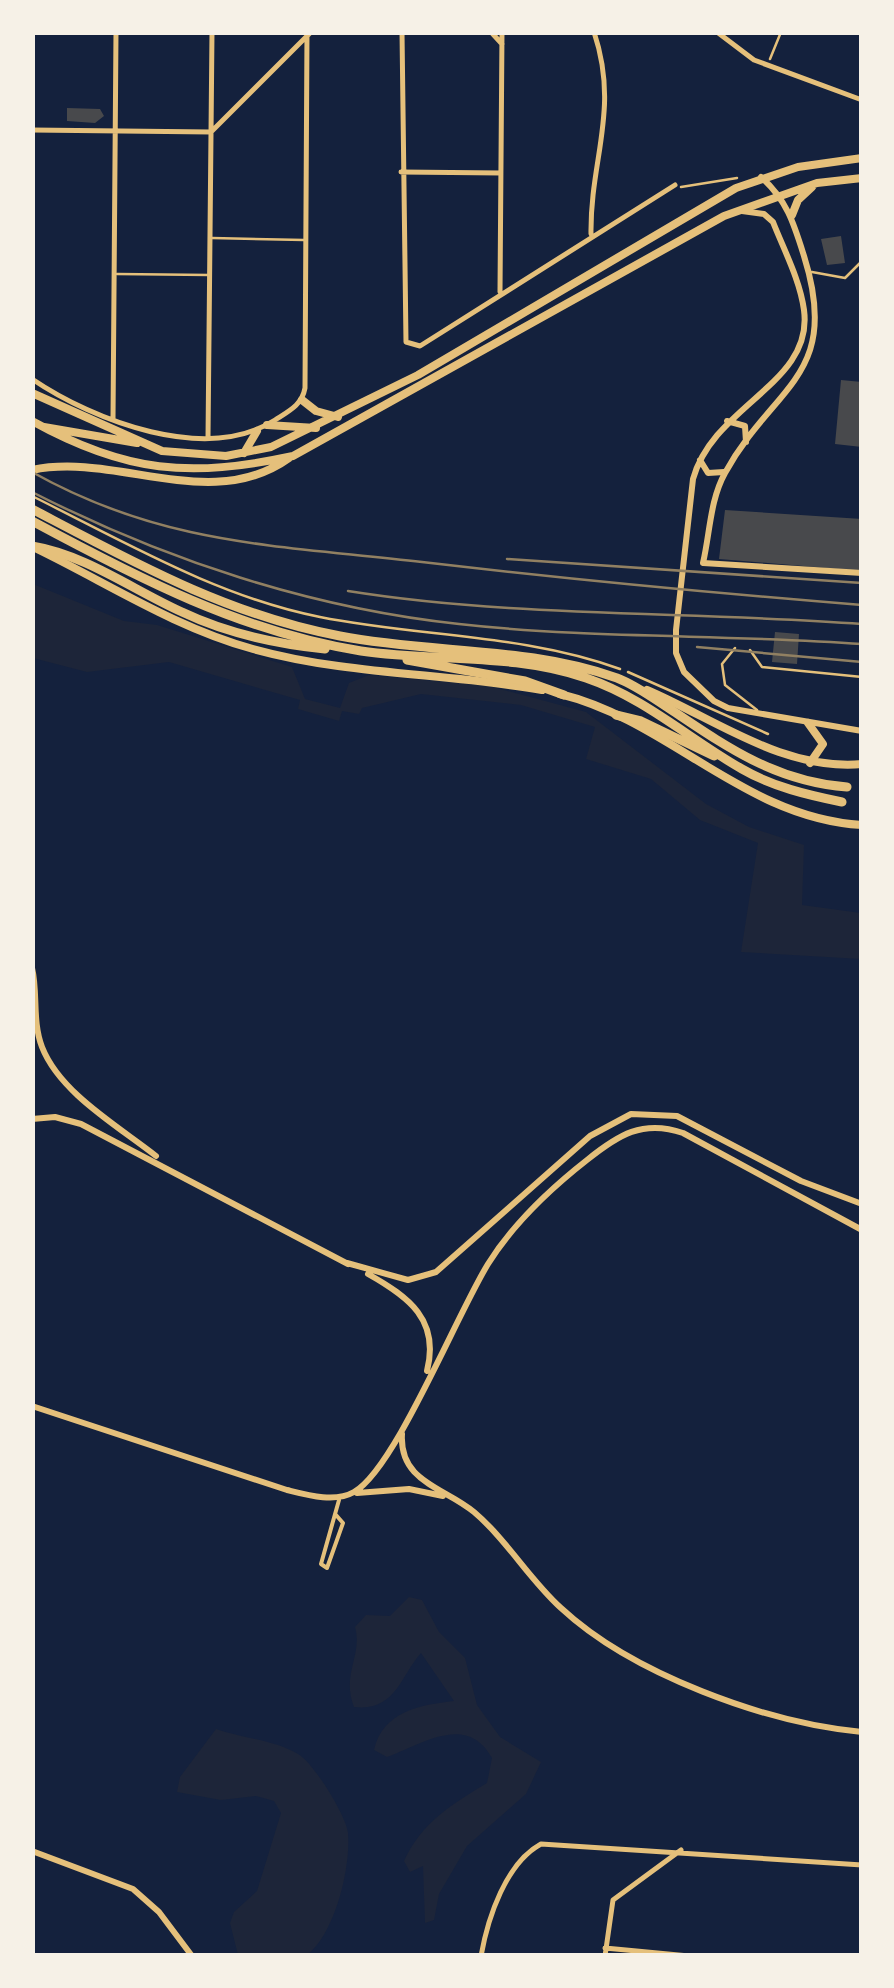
<svg xmlns="http://www.w3.org/2000/svg" width="894" height="1988" viewBox="0 0 894 1988" font-family="Helvetica,sans-serif">
	<style>
		.green { fill: #1d2539 }
		.building { fill: #48494c }
		.lines { fill: none; stroke-linecap: round; stroke-linejoin: round }
		.path { stroke: #e5c07b; stroke-width: 2.5 }
		.service { stroke: #e5c07b; stroke-width: 2.5 }
		.pedestrian { stroke: #e5c07b; stroke-width: 4 }
		.minor { stroke: #e5c07b; stroke-width: 5 }
		.tertiary { stroke: #e5c07b; stroke-width: 6 }
		.primary { stroke: #e5c07b; stroke-width: 8 }
		.trunk { stroke: #e5c07b; stroke-width: 9 }
		.rail { stroke: #918062; stroke-width: 2.5 }
	</style>
	<rect width="100%" height="100%" fill="#14213d"/>
	<!-- green -->
	<path class="green" d="M 33,584 L 124,621 L 157,625 L 292,667 L 305,699 L 340,708 L 349,683 L 369,675 L 489,686 L 586,712 L 706,804 L 749,827 L 804,845 L 802,905 L 861,913 L 861,959 L 741,952 L 758,843 L 700,820 L 651,779 L 586,759 L 595,727 L 521,705 L 421,694 L 362,708 L 359,714 L 342,711 L 339,721 L 298,709 L 300,700 L 169,662 L 87,672 L 33,658 Z
		M 409,1597 L 422,1600 L 439,1632 L 465,1658 L 477,1705 L 500,1737 L 541,1762 L 526,1794 L 467,1846 L 439,1894 L 434,1920 L 425,1923 L 423,1866 L 410,1872 L 404,1861 C 422,1822 451,1805 487,1783 L 492,1758 C 467,1713 424,1743 387,1757 L 374,1750 C 383,1711 420,1705 454,1701 L 421,1653 C 400,1677 395,1712 354,1707 C 341,1674 363,1655 355,1627 L 366,1615 L 390,1616 Z
		M 216,1729 C 241,1738 275,1740 298,1754 C 313,1762 346,1815 348,1833 C 351,1867 335,1934 307,1955 L 238,1955 L 230,1923 L 234,1912 L 257,1891 L 281,1813 L 274,1801 L 256,1796 L 221,1800 L 177,1792 L 180,1777 Z"/>
	<!-- building -->
	<path class="building" d="M 67,108 L 100,109 L 104,116 L 95,123 L 67,121 Z
		M 841,236 L 845,263 L 827,265 L 821,239 Z
		M 841,380 L 862,382 L 862,447 L 835,444 Z
		M 725,510 L 862,519 L 862,571 L 719,559 Z
		M 775,632 L 799,634 L 797,664 L 772,662 Z"/>
	<g class="lines">
		<!-- path -->
		<path class="path" d="M 770,59 L 781,32
			M 681,187 L 737,178
			M 32,496 C 125,542 218,597 320,617 C 420,637 524,634 620,669
			M 628,672 L 768,734"/>
		<!-- service -->
		<path class="service" d="M 212,238 L 304,240
			M 812,272 L 845,278 L 862,261
			M 117,274 L 209,275
			M 735,648 L 722,664 L 725,685 L 757,710
			M 750,650 L 762,667 L 862,677"/>
		<!-- pedestrian -->
		<path class="pedestrian" d="M 327,1568 L 321,1564 L 339,1500
			M 327,1568 L 343,1523 L 336,1515"/>
		<!-- minor -->
		<path class="minor" d="M 402,32 L 406,342 L 420,346 L 675,185
			M 491,32 L 502,44
			M 717,32 L 754,60 L 862,100
			M 32,130 L 211,132 L 311,32
			M 401,172 L 501,173
			M 591,234 C 590,159 620,110 594,32
			M 500,292 L 502,32
			M 32,379 C 94,421 206,464 275,420 C 289,411 302,405 305,388 L 307,32
			M 113,419 L 116,32
			M 208,438 L 212,32
			M 605,1948 L 689,1956
			M 481,1956 C 488,1917 506,1863 541,1844 L 862,1865
			M 605,1956 L 613,1900 L 681,1850"/>
		<!-- tertiary -->
		<path class="tertiary" d="M 761,177 C 787,200 794,224 804,256 C 842,377 773,385 725,473 C 710,500 710,533 703,563 L 862,573
			M 742,211 L 764,214 L 773,222 C 784,250 800,280 804,310 C 814,384 714,404 693,479 L 676,630 L 676,653 L 684,672 L 714,701 L 728,708 L 862,731
			M 727,421 L 745,426 L 746,442
			M 700,460 L 708,473 L 724,472
			M 32,968 C 38,993 32,1021 42,1047 C 60,1093 118,1126 156,1156
			M 32,1119 L 55,1117 L 81,1124 L 348,1264
			M 347,1263 L 408,1280 L 436,1272 L 590,1136 L 631,1114 L 677,1116 L 801,1181 L 862,1204
			M 368,1274 C 409,1297 440,1320 427,1371
			M 32,1406 L 287,1490 C 307,1495 335,1503 354,1492 C 395,1469 457,1314 488,1264 C 513,1224 550,1189 587,1160 C 618,1135 643,1119 683,1133 L 862,1230
			M 402,1434 C 399,1482 444,1487 474,1512 C 507,1540 529,1579 561,1608 C 632,1674 766,1723 862,1732
			M 357,1493 L 409,1489 L 443,1496
			M 32,1851 L 133,1889 L 159,1912 L 192,1956"/>
		<!-- primary -->
		<path class="primary" d="M 792,215 L 798,200 L 812,187
			M 32,393 L 162,451 L 226,456 L 271,447 L 418,375 L 736,188 L 798,167 L 862,158
			M 302,400 L 316,411 L 338,417
			M 32,421 C 126,473 190,478 293,456 L 724,216 L 817,183 L 862,178
			M 267,425 L 316,428
			M 44,427 L 137,443
			M 244,453 L 257,431
			M 32,470 C 117,452 211,514 289,458
			M 37,549 C 109,584 174,627 253,649 C 347,675 446,673 542,690
			M 647,690 C 717,720 783,771 862,764
			M 560,694 C 670,721 744,818 862,825
			M 808,723 L 823,744 L 810,763"/>
		<!-- trunk -->
		<path class="trunk" d="M 32,509 C 133,562 228,615 340,636 C 433,654 527,646 617,678 C 638,686 657,701 676,713 C 731,750 779,782 847,787
			M 32,521 C 138,578 242,632 361,651 C 436,662 514,653 586,678 C 645,698 689,739 742,769 C 773,787 808,795 842,802
			M 32,546 C 86,555 133,590 182,612 C 226,633 277,644 325,649
			M 407,660 L 525,681 L 564,695
			M 616,715 L 641,721 L 714,756"/>
		<!-- rail -->
		<path class="rail" d="M 32,472 C 164,546 278,545 422,562 C 568,579 714,593 862,605
			M 32,492 C 165,560 311,608 459,624 C 592,639 728,634 862,644
			M 507,559 L 862,583
			M 348,591 C 517,618 691,611 862,624
			M 697,647 L 862,662"/>
	</g>
	<!-- border -->
	<rect width="894" height="1988" fill="none" stroke="#f6f1e7" stroke-width="70"/>
</svg>
